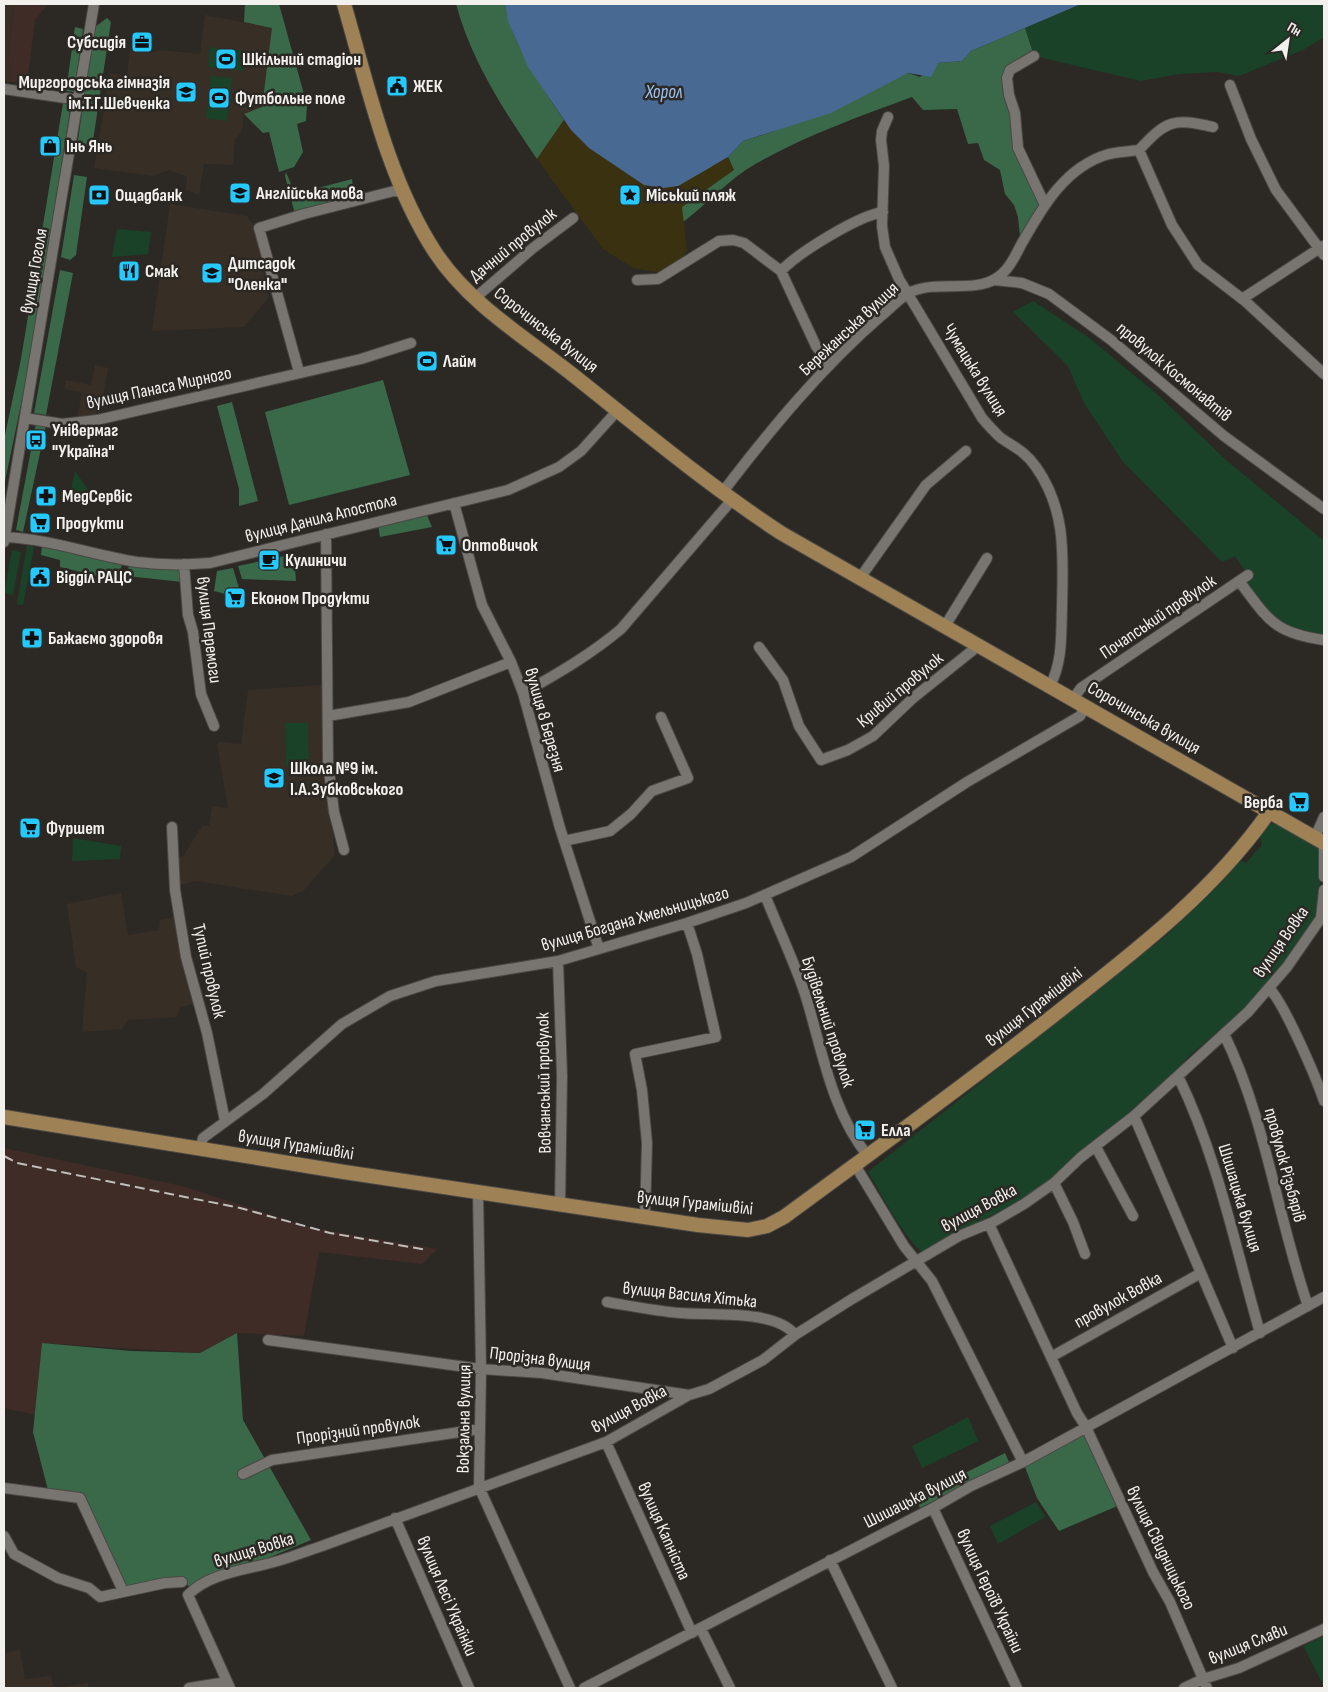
<svg xmlns="http://www.w3.org/2000/svg" width="1328" height="1692" viewBox="0 0 1328 1692" font-family="'Sofia Sans Condensed',sans-serif">
	<style>
		.built { fill: #372e26 }
		.industrial { fill: #3f2c26 }
		.green { fill: #194228 }
		.forest { fill: #396949 }
		.sand { fill: #393110 }
		.water { fill: #486991 }
		.lines { fill: none; stroke-linecap: round; stroke-linejoin: round }
		.minor-casing { stroke: #4a4744; stroke-width: 12 }
		.major-casing { stroke: #4a4744; stroke-width: 16 }
		.minor { stroke: #787470; stroke-width: 10 }
		.major { stroke: #9e8256; stroke-width: 14 }
		.rail { stroke: #c0bebb; stroke-width: 2; stroke-dasharray: 10 5; stroke-linecap: butt }
		.labels { text-anchor: middle; dominant-baseline: central; stroke-width: 5; stroke-linejoin: round; paint-order: stroke }
		.poi-label { font-size: 18px; font-weight: bold; fill: #f3f1ee; stroke: #2c2925; text-anchor: start }
		.street-label { font-size: 18px; fill: #f3f1ee; stroke: #2c2925 }
		.water-label { font-size: 19px; font-style: italic; fill: #98c2f4; stroke: #2c2925 }
	</style>
	<rect width="100%" height="100%" fill="#2c2925"/>
	<!-- built -->
	<path class="built" d="M 4,4 L 14,4 L 8,63 L 12,64 L 12,82 L 4,81 Z
		M 205,15 L 273,28 L 262,107 L 244,114 L 242,131 L 235,140 L 233,165 L 204,164 L 199,195 L 186,190 L 187,177 L 169,170 L 152,176 L 94,168 L 110,73 L 127,76 L 130,49 L 151,53 L 160,50 L 200,54 Z
		M 170,204 L 247,216 L 256,229 L 268,298 L 244,327 L 152,331 Z
		M 95,365 L 108,368 L 100,414 L 77,419 L 82,393 L 64,389 L 66,380 L 91,385 Z
		M 322,685 L 322,750 L 335,855 L 303,891 L 292,896 L 195,881 L 177,886 L 176,859 L 183,856 L 202,826 L 209,826 L 212,806 L 228,808 L 217,744 L 219,742 L 241,744 L 248,690 Z
		M 121,893 L 128,935 L 159,930 L 160,920 L 177,916 L 195,1004 L 180,1007 L 177,1017 L 128,1020 L 122,1029 L 82,1032 L 87,973 L 76,967 L 67,904 Z
		M 20,1650 L 25,1679 L 51,1676 L 54,1688 L 88,1683 L 89,1688 L 4,1688 L 4,1653 Z"/>
	<!-- industrial -->
	<path class="industrial" d="M 14,4 L 48,4 L 35,20 L 27,83 L 12,82 L 12,65 L 8,63 Z
		M 4,1148 L 182,1186 L 312,1228 L 437,1249 L 422,1264 L 319,1252 L 304,1336 L 237,1333 L 200,1353 L 42,1343 L 35,1415 L 4,1408 Z"/>
	<!-- green -->
	<path class="green" d="M 1081,4 L 1324,4 L 1324,37 L 1303,50 L 1239,76 L 1218,72 L 1179,74 L 1141,81 L 1034,56 L 1025,28 Z
		M 210,47 L 245,51 L 243,71 L 208,67 Z
		M 211,76 L 232,78 L 227,121 L 206,118 Z
		M 117,229 L 151,232 L 148,254 L 112,257 Z
		M 1033,301 L 1088,337 L 1158,395 L 1227,461 L 1324,541 L 1324,640 L 1281,629 L 1239,581 L 1248,575 L 1235,556 L 1222,562 L 1123,462 L 1084,403 L 1068,366 L 1013,312 Z
		M 75,471 L 92,495 L 91,504 L 69,498 Z
		M 27,545 L 34,547 L 23,605 L 17,604 Z
		M 12,550 L 21,552 L 13,595 L 4,593 Z
		M 285,723 L 308,723 L 309,767 L 286,767 Z
		M 1266,824 L 1280,824 L 1320,848 L 1320,912 L 1279,971 L 1247,1006 L 1187,1058 L 1173,1074 L 1093,1143 L 1078,1153 L 1053,1179 L 1021,1200 L 921,1252 C 898,1228 885,1200 868,1172 L 1167,935 L 1221,883 L 1240,860 L 1246,863 L 1262,845 L 1259,833 Z
		M 73,838 L 121,846 L 120,859 L 72,861 Z
		M 968,1417 L 978,1441 L 922,1468 L 912,1446 Z
		M 1036,1502 L 1045,1517 L 998,1544 L 990,1526 Z
		M 1324,1636 L 1324,1686 L 1303,1646 Z"/>
	<!-- forest -->
	<path class="forest" d="M 245,4 L 279,4 L 307,105 L 306,121 L 297,124 L 303,152 L 294,167 L 279,172 L 269,132 L 263,133 L 244,114 L 262,107 L 272,28 L 244,22 Z
		M 456,4 L 505,4 C 514,48 539,83 564,120 L 537,159 C 504,111 471,60 456,4 Z
		M 107,18 L 111,22 L 92,147 L 77,146 L 95,27 Z
		M 75,27 L 83,29 L 74,92 L 66,91 Z
		M 1025,28 L 1034,56 L 1010,70 L 1018,148 L 1045,205 L 1021,246 L 1018,217 L 1014,205 L 1005,194 L 1000,170 L 984,160 L 978,143 L 968,144 L 957,109 L 923,110 L 912,97 C 860,116 805,136 757,163 C 728,179 706,206 679,225 L 563,148 L 733,169 L 728,157 L 743,141 L 772,132 L 908,73 L 920,77 L 938,63 L 962,61 L 971,51 Z
		M 63,103 L 71,104 L 30,361 L 4,486 L 4,440 L 21,359 Z
		M 286,172 L 295,194 L 352,179 L 355,200 L 296,218 L 285,176 Z
		M 74,175 L 87,177 L 76,255 L 70,260 L 61,257 Z
		M 60,270 L 73,273 L 46,415 L 34,413 Z
		M 383,380 L 410,475 L 289,505 L 265,412 Z
		M 232,402 L 258,501 L 239,506 L 239,489 L 217,406 Z
		M 36,423 L 46,425 L 23,532 L 16,530 Z
		M 427,515 L 432,527 L 380,537 L 378,525 Z
		M 42,546 L 122,564 L 118,581 L 60,567 L 60,560 L 41,555 Z
		M 294,554 L 296,581 L 242,579 L 238,566 Z
		M 129,564 L 181,569 L 182,582 L 127,576 Z
		M 233,568 L 239,588 L 237,597 L 214,591 L 217,571 Z
		M 237,1333 L 243,1420 L 311,1540 L 194,1589 L 182,1582 L 123,1591 L 80,1498 L 49,1494 L 33,1432 L 42,1343 L 131,1351 L 200,1353 Z
		M 1086,1427 L 1122,1504 L 1059,1531 L 1037,1498 L 1023,1462 Z
		M 1005,1453 L 1009,1462 L 920,1508 L 915,1498 Z"/>
	<!-- sand -->
	<path class="sand" d="M 564,120 L 589,148 L 628,173 L 678,186 L 728,157 L 734,170 L 682,207 L 687,251 L 676,264 L 657,272 L 633,268 L 603,249 L 537,159 Z"/>
	<!-- water -->
	<path class="water" d="M 505,4 L 1081,4 L 971,51 L 962,61 L 938,63 L 931,77 L 908,73 L 831,113 L 743,141 L 728,157 L 678,186 L 663,188 L 644,185 L 589,148 L 571,130 L 528,67 L 508,21 Z"/>
	<g class="lines">
		<!-- minor casing -->
		<g class="minor-casing">
			<path id="minor" d="M 1034,56 L 1010,70 L 1007,78 L 1009,95 L 1015,113 L 1018,148 L 1045,205
				M 1230,85 L 1251,139 L 1276,190 L 1324,255
				M 4,89 L 79,100
				M 888,117 L 882,131 L 881,140 L 884,166 L 882,226 L 885,247 L 899,279 L 982,418 C 988,425 994,432 1001,438 C 1014,447 1026,452 1036,467 C 1067,511 1063,557 1062,607 C 1061,634 1063,661 1050,686
				M 1139,150 L 1172,225 L 1198,265 L 1245,301 L 1324,374
				M 781,271 C 799,252 858,216 883,212
				M 637,280 L 658,279 L 719,241 L 733,240 L 744,243 L 781,271 L 816,346 L 830,365
				M 994,280 L 1022,283 L 1049,294 L 1111,340 L 1224,436 L 1324,509
				M 475,298 L 533,248 L 573,218
				M 1242,299 L 1323,246
				M 299,372 L 259,228 L 304,214 L 394,191 L 404,192
				M 25,418 L 62,424 L 97,420 L 361,359 L 411,343
				M 722,493 C 770,430 821,368 881,316 C 891,308 902,295 913,291 C 937,281 975,292 995,279 C 1009,271 1015,256 1022,243 C 1043,206 1066,166 1109,154 C 1119,152 1130,151 1139,150 C 1167,120 1173,118 1213,127
				M 454,503 L 482,605 L 511,662 L 523,693 L 560,828 L 599,949
				M 326,534 L 328,763 L 334,812 L 344,850
				M 5,537 C 50,539 93,555 137,562 C 160,565 186,565 210,563 L 508,490 L 559,467 L 581,451 L 618,410
				M 4,542 L 94,4
				M 184,564 L 188,615 L 193,632 L 201,694 L 214,726
				M 860,578 L 926,485 L 966,451
				M 1239,581 C 1268,619 1273,633 1324,640
				M 945,626 L 987,558
				M 759,647 L 783,680 L 799,726 L 821,760 L 848,750 L 873,736 L 913,698 L 973,650 L 977,644
				M 523,693 C 557,674 590,655 621,629 L 731,501
				M 1073,699 L 1081,688 L 1248,575
				M 328,716 L 409,702 L 511,662
				M 172,827 L 175,890 L 186,957 L 207,1033 L 225,1121
				M 1315,837 L 1324,817
				M 564,841 L 610,831 L 631,814 L 652,791 L 688,778 L 661,717
				M 1324,842 L 1324,877
				M 765,895 C 778,928 794,961 805,994 C 822,1048 831,1111 868,1156
				M 558,961 L 562,1076 L 560,1205
				M 1269,988 C 1284,1003 1316,1077 1324,1101
				M 1224,1034 C 1266,1120 1277,1216 1308,1306
				M 1178,1076 C 1218,1158 1235,1246 1260,1333
				M 1134,1116 L 1233,1348
				M 1096,1147 L 1133,1216
				M 200,1149 L 203,1138 L 263,1094 L 342,1024 L 390,996 L 436,981 L 558,961 L 687,923 L 746,903 L 851,857 L 967,782 L 1080,716 L 1086,706
				M 855,1165 L 904,1246 L 932,1281 L 1023,1462
				M 1054,1183 L 1073,1222 L 1085,1254
				M 478,1192 L 481,1369 L 479,1487 L 570,1688
				M 645,1217 L 647,1143 L 642,1090 L 635,1054 L 716,1037 L 697,954 L 687,923
				M 989,1224 L 1077,1413 L 1086,1427 L 1153,1572 L 1170,1602 L 1207,1688
				M 607,1302 C 631,1306 656,1311 680,1313 C 710,1316 776,1309 795,1335
				M 268,1340 L 481,1369 L 542,1373 L 689,1395
				M 1051,1357 L 1201,1273
				M 606,1442 L 692,1633
				M 243,1474 L 272,1460 L 480,1429
				M 4,1488 L 80,1498 L 123,1591
				M 933,1508 L 1017,1688
				M 395,1518 L 469,1688
				M 4,1536 L 14,1554 L 58,1578 L 89,1588 L 100,1597 L 165,1583 L 182,1582
				M 830,1560 L 892,1688
				M 701,1629 L 730,1688
				M 189,1688 L 227,1682
				M 230,1688 L 188,1595 C 209,1573 246,1570 274,1562 C 290,1558 306,1551 322,1546 L 606,1442 L 689,1395 L 709,1389 L 763,1360 L 795,1335 L 852,1299 L 959,1236 L 993,1222 L 1024,1204 L 1054,1183 L 1080,1158 L 1134,1116 L 1248,1012 L 1287,967 L 1321,918 L 1324,890
				M 584,1688 L 933,1508 L 971,1486 L 1023,1462 L 1324,1297
				M 1184,1688 L 1203,1679 L 1239,1668 L 1324,1629"/>
		</g>
		<!-- major casing -->
		<g class="major-casing">
			<path id="major" d="M 344,4 C 368,86 388,180 435,252 C 468,303 526,338 573,375 C 641,429 708,485 781,533 L 1324,843
				M 4,1117 L 344,1172 L 698,1225 L 748,1230 L 767,1226 L 784,1217 C 879,1147 975,1078 1068,1004 C 1141,947 1216,888 1269,812"/>
		</g>
		<!-- minor -->
		<use href="#minor" class="minor"/>
		<!-- major -->
		<use href="#major" class="major"/>
		<!-- rail -->
		<path class="rail" d="M 4,1156 L 17,1163 L 240,1208 L 330,1233 L 427,1250"/>
	</g>
	<!-- icons -->
	<defs>
		<g id="office-square" transform="scale(1.125)"><rect x="-9" y="-9" width="18" height="18" rx="4" fill="#25c9fe" stroke="#2c2925"/><path d="M-6-3h4V-5.5h4V-3h4V5H-6ZM-1-4.5V-3h2v-1.5ZM-6 0V1H6V0Z" fill="#111"/></g>
		<g id="stadium-square" transform="scale(1.125)"><rect x="-9" y="-9" width="18" height="18" rx="4" fill="#25c9fe" stroke="#2c2925"/><path d="M0-5a6.5 5 0 1 0 0 10a6.5 5 0 1 0 0-10ZM-3.5-1.8h7v3.6h-7Z" fill="#111"/></g>
		<g id="civic-square" transform="scale(1.125)"><rect x="-9" y="-9" width="18" height="18" rx="4" fill="#25c9fe" stroke="#2c2925"/><path d="M-.6-6.5H3V-4.5H.6V-3L4-1V1h2V6H-6V1h2V-1L-.6-3ZM-1.2 2.5V6h2.4V2.5Z" fill="#111"/></g>
		<g id="school-square" transform="scale(1.125)"><rect x="-9" y="-9" width="18" height="18" rx="4" fill="#25c9fe" stroke="#2c2925"/><path d="M0-5L7-2L0 1L-7-2ZM-4 1L0 2.5L4 1V4Q0 6-4 4Z" fill="#111"/></g>
		<g id="shop-square" transform="scale(1.125)"><rect x="-9" y="-9" width="18" height="18" rx="4" fill="#25c9fe" stroke="#2c2925"/><path d="M-5-2.5h2.3a2.7 3.5 0 0 1 5.4 0H5L5.5 6h-11ZM-1.5-2.5h3a1.5 2.3 0 0 0-3 0Z" fill="#111"/></g>
		<g id="bank-square" transform="scale(1.125)"><rect x="-9" y="-9" width="18" height="18" rx="4" fill="#25c9fe" stroke="#2c2925"/><path d="M-6-4H6V4H-6ZM0-2.3a2.3 2.3 0 1 0 0 4.6a2.3 2.3 0 1 0 0-4.6Z" fill="#111"/></g>
		<g id="sight-square" transform="scale(1.125)"><rect x="-9" y="-9" width="18" height="18" rx="4" fill="#25c9fe" stroke="#2c2925"/><path d="M0-6L1.8-2.2L6-1.7L2.9 1.2L3.7 5.4L0 3.3L-3.7 5.4L-2.9 1.2L-6-1.7L-1.8-2.2Z" fill="#111"/></g>
		<g id="restaurant-square" transform="scale(1.125)"><rect x="-9" y="-9" width="18" height="18" rx="4" fill="#25c9fe" stroke="#2c2925"/><path d="M-5-6h1v4h1v-4h1v4h1v-4h1v5L-1.5 .5V6h-2V.5L-5-1ZM5-6V6H3V1.5H1.5Q1.5-4 5-6Z" fill="#111"/></g>
		<g id="bus-square" transform="scale(1.125)"><rect x="-9" y="-9" width="18" height="18" rx="4" fill="#25c9fe" stroke="#2c2925"/><path d="M-5-6H5V4H4V6H2V4H-2V6H-4V4H-5ZM-3.5-4V0h7V-4ZM-3.5 1.2v1.5H-2V1.2ZM2 1.2v1.5H3.5V1.2Z" fill="#111"/></g>
		<g id="pharmacy-square" transform="scale(1.125)"><rect x="-9" y="-9" width="18" height="18" rx="4" fill="#25c9fe" stroke="#2c2925"/><path d="M-2-6h4v4h4v4h-4v4h-4v-4h-4v-4h4Z" fill="#111"/></g>
		<g id="supermarket-square" transform="scale(1.125)"><rect x="-9" y="-9" width="18" height="18" rx="4" fill="#25c9fe" stroke="#2c2925"/><path d="M-6-5.5h2.5l.6 2H6L4.5 2H-2.5L-4.4-4H-6ZM-1.5 3.2a1.3 1.3 0 1 0 .1 0ZM3 3.2a1.3 1.3 0 1 0 .1 0Z" fill="#111"/></g>
		<g id="cafe-square" transform="scale(1.125)"><rect x="-9" y="-9" width="18" height="18" rx="4" fill="#25c9fe" stroke="#2c2925"/><path d="M-5.5-4.5H6V0H3Q3 3.5 0 3.5H-2.5Q-5.5 3.5-5.5 0ZM3-3.2v2h1.7v-2ZM-6 4.5H4V6H-6Z" fill="#111"/></g>
	</defs>
	<g fill-rule="evenodd">
		<use href="#office-square" x="142" y="42"/>
		<use href="#stadium-square" x="226" y="59"/>
		<use href="#civic-square" x="397" y="86"/>
		<use href="#school-square" x="186" y="92"/>
		<use href="#stadium-square" x="219" y="98"/>
		<use href="#shop-square" x="50" y="146"/>
		<use href="#school-square" x="240" y="193"/>
		<use href="#bank-square" x="99" y="195"/>
		<use href="#sight-square" x="630" y="195"/>
		<use href="#restaurant-square" x="129" y="271"/>
		<use href="#school-square" x="212" y="273"/>
		<use href="#stadium-square" x="427" y="361"/>
		<use href="#bus-square" x="36" y="440"/>
		<use href="#pharmacy-square" x="46" y="496"/>
		<use href="#supermarket-square" x="40" y="523"/>
		<use href="#supermarket-square" x="446" y="545"/>
		<use href="#cafe-square" x="269" y="560"/>
		<use href="#civic-square" x="40" y="577"/>
		<use href="#supermarket-square" x="235" y="598"/>
		<use href="#pharmacy-square" x="32" y="638"/>
		<use href="#school-square" x="274" y="778"/>
		<use href="#supermarket-square" x="1299" y="802"/>
		<use href="#supermarket-square" x="30" y="828"/>
		<use href="#supermarket-square" x="865" y="1130"/>
	</g>
	<g class="labels">
		<!-- poi labels -->
		<g class="poi-label">
			<text x="126" y="42" text-anchor="end">Субсидія</text>
			<text x="242" y="59">Шкільний стадіон</text>
			<text x="170" y="82" text-anchor="end">Миргородська гімназія<tspan x="170" dy="21">ім.Т.Г.Шевченка</tspan></text>
			<text x="413" y="86">ЖЕК</text>
			<text x="235" y="98">Футбольне поле</text>
			<text x="66" y="146">Інь Янь</text>
			<text x="256" y="193">Англійська мова</text>
			<text x="115" y="195">Ощадбанк</text>
			<text x="646" y="195">Міський пляж</text>
			<text x="228" y="263">Дитсадок<tspan x="228" dy="21">"Оленка"</tspan></text>
			<text x="145" y="271">Смак</text>
			<text x="443" y="361">Лайм</text>
			<text x="52" y="430">Універмаг<tspan x="52" dy="21">"Україна"</tspan></text>
			<text x="62" y="496">МедСервіс</text>
			<text x="56" y="523">Продукти</text>
			<text x="462" y="545">Оптовичок</text>
			<text x="285" y="560">Кулиничи</text>
			<text x="56" y="577">Відділ РАЦС</text>
			<text x="251" y="598">Економ Продукти</text>
			<text x="48" y="638">Бажаємо здоровя</text>
			<text x="290" y="768">Школа №9 ім.<tspan x="290" dy="21">І.А.Зубковського</tspan></text>
			<text x="1283" y="802" text-anchor="end">Верба</text>
			<text x="46" y="828">Фуршет</text>
			<text x="881" y="1130">Елла</text>
		</g>
		<!-- street labels -->
		<g class="street-label">
			<text transform="translate(513 245) rotate(-39)">Дачний провулок</text>
			<text transform="translate(34 271) rotate(-80)">вулиця Гоголя</text>
			<text transform="translate(849 329) rotate(-43)">Бережанська вулиця</text>
			<text transform="translate(546 330) rotate(38)">Сорочинська вулиця</text>
			<text transform="translate(975 370) rotate(58)">Чумацька вулиця</text>
			<text transform="translate(1174 372) rotate(40)">провулок Космонавтів</text>
			<text transform="translate(159 388) rotate(-12)">вулиця Панаса Мирного</text>
			<text transform="translate(321 518) rotate(-14)">вулиця Данила Апостола</text>
			<text transform="translate(1158 617) rotate(-34)">Почапський провулок</text>
			<text transform="translate(209 630) rotate(83)">вулиця Перемоги</text>
			<text transform="translate(900 690) rotate(-40)">Кривий провулок</text>
			<text transform="translate(1144 718) rotate(30)">Сорочинська вулиця</text>
			<text transform="translate(545 720) rotate(74)">вулиця 8 Березня</text>
			<text transform="translate(635 919) rotate(-16)">вулиця Богдана Хмельницького</text>
			<text transform="translate(1281 942) rotate(-55)">вулиця Вовка</text>
			<text transform="translate(209 971) rotate(77)">Тупий провулок</text>
			<text transform="translate(1034 1007) rotate(-38)">вулиця Гурамішвілі</text>
			<text transform="translate(828 1022) rotate(72)">Будівельний провулок</text>
			<text transform="translate(544 1083) rotate(-91)">Вовчанський провулок</text>
			<text transform="translate(296 1145) rotate(9)">вулиця Гурамішвілі</text>
			<text transform="translate(1285 1165) rotate(75)">провулок Різьбярів</text>
			<text transform="translate(1240 1198) rotate(73)">Шишацька вулиця</text>
			<text transform="translate(695 1203) rotate(6)">вулиця Гурамішвілі</text>
			<text transform="translate(979 1208) rotate(-28)">вулиця Вовка</text>
			<text transform="translate(690 1295) rotate(6)">вулиця Василя Хітька</text>
			<text transform="translate(1118 1300) rotate(-29)">провулок Вовка</text>
			<text transform="translate(540 1359) rotate(7)">Прорізна вулиця</text>
			<text transform="translate(629 1409) rotate(-28)">вулиця Вовка</text>
			<text transform="translate(464 1419) rotate(-89)">Вокзальна вулиця</text>
			<text transform="translate(358 1430) rotate(-8)">Прорізний провулок</text>
			<text transform="translate(915 1498) rotate(-27)">Шишацька вулиця</text>
			<text transform="translate(664 1531) rotate(66)">вулиця Капніста</text>
			<text transform="translate(1161 1548) rotate(64)">вулиця Свидницького</text>
			<text transform="translate(254 1550) rotate(-17)">вулиця Вовка</text>
			<text transform="translate(990 1591) rotate(65)">вулиця Героїв України</text>
			<text transform="translate(447 1596) rotate(67)">вулиця Лесі Українки</text>
			<text transform="translate(1248 1644) rotate(-22)">вулиця Слави</text>
		</g>
		<!-- water labels -->
		<g class="water-label">
			<text x="664" y="92">Хорол</text>
		</g>
	</g>
	<!-- border -->
	<rect width="1328" height="1692" fill="none" stroke="#f3f1ee" stroke-width="10"/>
	<!-- north arrow -->
	<g transform="translate(1288 40) rotate(30)" stroke="#2c2925" stroke-width="4" paint-order="stroke">
	<path d="M0-4L9 19L0 12L-9 19Z" fill="#f3f1ee"/>
	<text y="-8" font-size="14" font-weight="bold" text-anchor="middle" fill="#f3f1ee">Пн</text>
	</g>
</svg>
